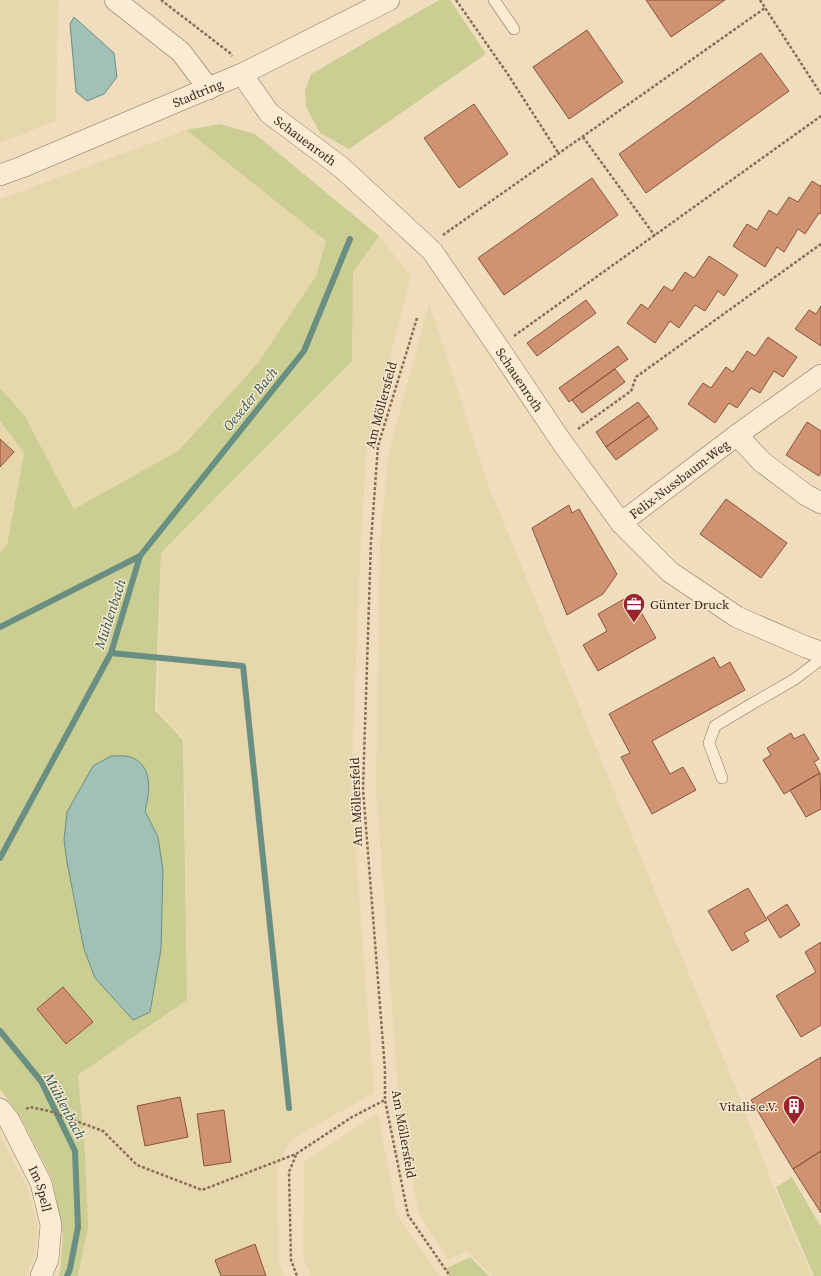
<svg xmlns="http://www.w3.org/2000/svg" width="821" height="1276" viewBox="0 0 821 1276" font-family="'Source Serif 4',serif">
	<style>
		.farmland { fill: #e6d8ac }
		.green { fill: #cbce92 }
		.water { fill: #a2c1b6; stroke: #698f83 }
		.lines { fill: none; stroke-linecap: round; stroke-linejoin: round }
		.stream { stroke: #698f83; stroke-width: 6 }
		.building { fill: #d09372; stroke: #89543b }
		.service-casing { stroke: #896e56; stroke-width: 12 }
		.minor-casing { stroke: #896e56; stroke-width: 22 }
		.path { stroke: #896e56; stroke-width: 2.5; stroke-dasharray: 3 2; stroke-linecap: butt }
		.service { stroke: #faebd2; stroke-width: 11 }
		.minor { stroke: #faebd2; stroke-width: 21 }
		.labels { text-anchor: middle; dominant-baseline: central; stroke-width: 3; stroke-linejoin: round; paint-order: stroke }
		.street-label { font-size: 13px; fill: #38271c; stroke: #f7e8ce }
		.poi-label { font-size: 13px; fill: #38271c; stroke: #f7e8ce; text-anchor: start }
		.water-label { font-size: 14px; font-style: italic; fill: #2a5852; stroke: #f7e8ce }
	</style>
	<rect width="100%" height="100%" fill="#f0ddbe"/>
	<!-- farmland -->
	<path class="farmland" d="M 0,0 L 58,0 L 56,121 L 0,143 Z
		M 186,130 L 326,241 L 316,276 L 258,363 L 178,451 L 74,510 L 24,415 L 0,388 L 0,199 Z
		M 379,236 L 411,276 L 367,446 L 361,538 L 351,789 L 374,1093 L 301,1134 L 288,1144 L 277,1170 L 279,1262 L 284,1276 L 78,1276 L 80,1272 L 85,1154 L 78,1075 L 187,1000 L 184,739 L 157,710 L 161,553 L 352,361 L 353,272 Z
		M 429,303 L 490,489 L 735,1086 L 774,1188 L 812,1276 L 492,1276 L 467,1251 L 448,1260 L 418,1212 L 398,1093 L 376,788 L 380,541 L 389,451 Z
		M 0,421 L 24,453 L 7,545 L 0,553 Z
		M 378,1113 L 397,1215 L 439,1276 L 311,1276 L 303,1257 L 304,1162 Z
		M 0,1135 L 27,1186 L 38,1227 L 35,1255 L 26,1276 L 0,1276 Z"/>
	<!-- green -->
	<path class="green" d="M 439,0 L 450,0 L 486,54 L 349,149 L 320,133 L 306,107 L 305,91 L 311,74 Z
		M 220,124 L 255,134 L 379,236 L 353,272 L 352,361 L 161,553 L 155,710 L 183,740 L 187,1000 L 78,1075 L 85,1154 L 88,1228 L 78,1276 L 58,1276 L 60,1271 L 63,1235 L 52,1178 L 21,1118 L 0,1089 L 0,553 L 7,545 L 24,453 L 0,421 L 0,388 L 24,415 L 74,509 L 178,451 L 258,363 L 316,276 L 326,241 L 186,130 Z
		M 792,1177 L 821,1227 L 821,1276 L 814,1276 L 776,1187 Z
		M 470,1257 L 489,1276 L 450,1276 L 445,1269 Z"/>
	<!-- water -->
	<path class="water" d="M 74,17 L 114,53 L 117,77 L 104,94 L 87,101 L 76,92 L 70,24 Z
		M 111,756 C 118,756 126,755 133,758 C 153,767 150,793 145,811 L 158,837 L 163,871 L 161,949 L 150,1012 L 133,1020 L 95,978 L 84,949 L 67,862 L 64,840 L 67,812 L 93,766 Z"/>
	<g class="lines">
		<!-- stream -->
		<path class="stream" d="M 140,556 L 304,351 L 350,239
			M 0,627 L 140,556 L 111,653 L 0,858
			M 111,653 L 243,666 L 289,1108
			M 0,1031 L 41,1081 L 75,1151 L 78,1227 L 70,1269 L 67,1276"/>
	</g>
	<!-- building -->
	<path class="building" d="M 646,0 L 725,0 L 671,37 Z
		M 587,30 L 623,82 L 569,119 L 533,67 Z
		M 761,53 L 789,91 L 646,193 L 619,154 Z
		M 474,104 L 508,154 L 459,188 L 424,138 Z
		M 592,178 L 618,215 L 504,295 L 478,258 Z
		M 812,181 L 820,186 L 821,185 L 821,214 L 819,213 L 805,234 L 798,229 L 784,252 L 777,247 L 765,267 L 733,246 L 747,224 L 757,230 L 769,210 L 777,215 L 789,197 L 798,202 Z
		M 709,256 L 738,275 L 724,296 L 718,291 L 705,311 L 695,305 L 679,328 L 670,321 L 655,343 L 627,323 L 641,304 L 648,309 L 664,286 L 672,291 L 685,272 L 694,278 Z
		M 586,300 L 596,313 L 537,356 L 527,343 Z
		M 821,306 L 821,346 L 795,329 L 809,310 L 816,314 Z
		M 768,337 L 797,357 L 783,377 L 774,371 L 760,393 L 751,388 L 737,408 L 729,403 L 715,423 L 688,404 L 703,383 L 711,388 L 726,367 L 733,372 L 747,351 L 755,356 Z
		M 618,346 L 628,359 L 569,402 L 559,388 Z
		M 615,369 L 625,382 L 582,413 L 572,400 Z
		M 638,402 L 649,416 L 606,447 L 596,432 Z
		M 649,416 L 658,429 L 616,460 L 606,447 Z
		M 807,422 L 821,431 L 821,472 L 819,476 L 786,455 Z
		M 0,439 L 14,452 L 0,467 Z
		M 726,499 L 787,543 L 761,578 L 700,534 Z
		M 569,505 L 572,513 L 579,509 L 617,574 L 603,594 L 567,615 L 532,528 Z
		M 631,595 L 656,638 L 598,671 L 583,645 L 607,631 L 598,614 Z
		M 714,657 L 720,668 L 730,662 L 745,690 L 652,741 L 670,774 L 683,767 L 696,790 L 652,814 L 621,757 L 630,753 L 609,714 Z
		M 791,733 L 794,739 L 804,734 L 819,759 L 814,762 L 820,773 L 784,794 L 763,760 L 771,755 L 767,748 Z
		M 820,773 L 821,809 L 806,817 L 790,790 Z
		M 748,888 L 767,920 L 744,933 L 749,941 L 732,951 L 708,911 Z
		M 787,904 L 800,925 L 780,938 L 767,917 Z
		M 821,942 L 821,1025 L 801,1037 L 776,996 L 816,972 L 805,952 Z
		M 63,987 L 93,1022 L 66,1044 L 37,1009 Z
		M 821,1057 L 821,1151 L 793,1169 L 751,1100 Z
		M 180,1097 L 188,1137 L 145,1146 L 137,1106 Z
		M 224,1110 L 231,1162 L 204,1166 L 197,1114 Z
		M 821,1151 L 821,1213 L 793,1169 Z
		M 255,1244 L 266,1276 L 221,1276 L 215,1260 Z"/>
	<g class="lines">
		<!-- service casing -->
		<g class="service-casing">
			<path id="service" d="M 494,0 L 514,29
				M 722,778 L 709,743 L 715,726 L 750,705 L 795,679 L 821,659"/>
		</g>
		<!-- minor casing -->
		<g class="minor-casing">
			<g id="minor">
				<path d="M 115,0 L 181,52 L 209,89"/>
				<path id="s1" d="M 242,74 L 269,113 L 341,167 L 432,251 L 498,347 L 561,441 L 621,523 L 670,572 L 737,617 L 806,647 L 821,652"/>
				<path id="s2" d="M 0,175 L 22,167 L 242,74 L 389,0"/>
				<path d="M 737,435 L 762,462 L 806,495 L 821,503"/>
				<path id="s3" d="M 621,523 L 737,435 L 821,375"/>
				<path id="s4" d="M 0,1109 L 9,1120 L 41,1183 L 51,1225 L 48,1259 L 41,1276"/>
			</g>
		</g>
		<!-- path -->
		<path class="path" d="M 161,0 L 230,53 L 232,56
			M 456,0 L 507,73 L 559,154
			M 760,0 L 821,94
			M 583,137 L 655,236
			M 443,235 L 765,8
			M 417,318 L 378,446 L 371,541 L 363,789 L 385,1070 L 385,1100 L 408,1215 L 450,1276
			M 514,336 L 821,116
			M 578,429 L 631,391 L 636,377 L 821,244
			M 26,1109 L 30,1107 L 49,1111 L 103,1131 L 137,1165 L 202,1190 L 296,1154 L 352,1117 L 385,1100
			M 296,1155 L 289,1172 L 291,1260 L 297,1276"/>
		<!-- service -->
		<use href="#service" class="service"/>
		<!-- minor -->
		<use href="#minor" class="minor"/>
	</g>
	<!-- icons -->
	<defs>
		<g id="office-pin" transform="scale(1.15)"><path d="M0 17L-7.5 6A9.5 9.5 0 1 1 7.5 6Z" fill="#9a242d" stroke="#f7e8ce"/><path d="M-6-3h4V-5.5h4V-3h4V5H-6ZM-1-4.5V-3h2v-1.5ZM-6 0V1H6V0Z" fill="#fff"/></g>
		<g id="building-pin" transform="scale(1.15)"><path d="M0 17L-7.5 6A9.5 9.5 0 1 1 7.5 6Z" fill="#9a242d" stroke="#f7e8ce"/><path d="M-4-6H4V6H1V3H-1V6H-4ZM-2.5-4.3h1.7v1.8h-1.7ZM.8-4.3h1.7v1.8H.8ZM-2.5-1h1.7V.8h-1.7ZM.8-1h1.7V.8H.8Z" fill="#fff"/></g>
	</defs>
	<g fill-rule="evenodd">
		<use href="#office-pin" x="634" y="604"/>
		<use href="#building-pin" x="794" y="1106"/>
	</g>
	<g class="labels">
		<!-- street labels -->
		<g class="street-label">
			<text stroke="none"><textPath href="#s2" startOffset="214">Stadtring</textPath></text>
			<text stroke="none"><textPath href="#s1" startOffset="93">Schauenroth</textPath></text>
			<text stroke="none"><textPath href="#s1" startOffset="417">Schauenroth</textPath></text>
			<text transform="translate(381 405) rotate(-75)">Am Möllersfeld</text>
			<text stroke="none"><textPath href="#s3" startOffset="73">Felix-Nussbaum-Weg</textPath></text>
			<text transform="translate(356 802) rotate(-92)">Am Möllersfeld</text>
			<text transform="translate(404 1134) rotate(80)">Am Möllersfeld</text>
			<text stroke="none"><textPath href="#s4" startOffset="90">Im Spell</textPath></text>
		</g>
		<!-- poi labels -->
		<g class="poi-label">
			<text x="650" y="604">Günter Druck</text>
			<text x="778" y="1106" text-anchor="end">Vitalis e.V.</text>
		</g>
		<!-- water labels -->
		<g class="water-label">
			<text transform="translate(250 399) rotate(-51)">Oeseder Bach</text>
			<text transform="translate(110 614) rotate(-72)">Mühlenbach</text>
			<text transform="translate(65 1106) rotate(62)">Mühlenbach</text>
		</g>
	</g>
</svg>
